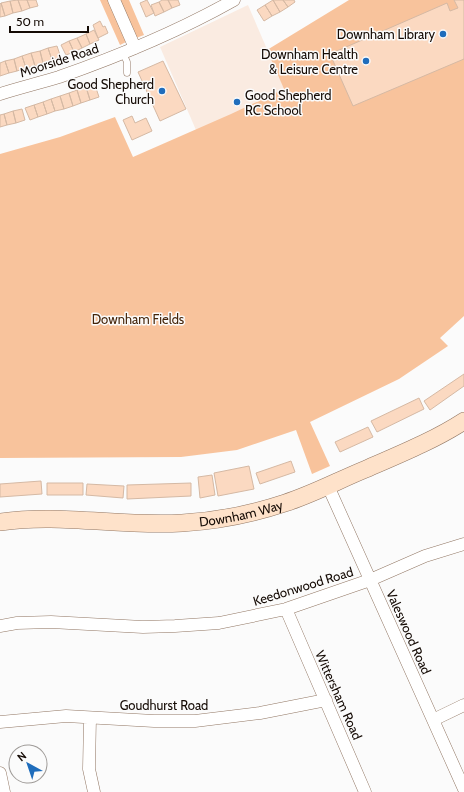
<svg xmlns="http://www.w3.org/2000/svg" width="464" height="792" viewBox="0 0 464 792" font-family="Cabin,sans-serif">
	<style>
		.built { fill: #faebe1 }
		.green { fill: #f8c39c }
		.building { fill: #fbd9c1; stroke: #d5b9a4 }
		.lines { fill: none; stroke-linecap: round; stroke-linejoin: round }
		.lane-casing { stroke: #927764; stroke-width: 7 }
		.street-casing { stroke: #927764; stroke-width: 13 }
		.secondary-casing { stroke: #927764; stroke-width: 18 }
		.lane { stroke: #fff; stroke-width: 6 }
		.street { stroke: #fff; stroke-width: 12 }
		.secondary { stroke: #fee2ca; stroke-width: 17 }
		.poi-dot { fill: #1f6dbc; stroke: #fbfbfb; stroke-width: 1.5 }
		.labels { text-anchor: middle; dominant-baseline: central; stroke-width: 3; stroke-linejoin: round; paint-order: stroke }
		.poi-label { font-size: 13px; fill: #140a04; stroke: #fbfbfb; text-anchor: end }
		.street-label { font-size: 13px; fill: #140a04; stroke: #fbfbfb }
		.park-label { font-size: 13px; fill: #45250a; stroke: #fbfbfb }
	</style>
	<rect width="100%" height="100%" fill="#fbfbfb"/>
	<!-- built -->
	<path class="built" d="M 248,5 L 295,114 L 196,130 L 160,47 Z"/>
	<!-- green -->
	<path class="green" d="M 100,0 L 109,0 L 128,41 L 120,45 Z
		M 119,0 L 129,0 L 144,35 L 136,38 Z
		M 349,0 L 464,0 L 464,316 L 440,338 L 448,346 L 399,379 L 310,422 L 330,466 L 312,474 L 296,430 L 237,450 L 181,457 L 0,458 L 0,154 L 60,137 L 115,117 L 133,157 L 231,114 L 284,89 L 267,50 Z"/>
	<!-- building -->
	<path class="building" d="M 18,0 L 27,0 L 30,8 L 22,11 Z
		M 18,0 L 22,11 L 13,13 L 10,1 Z
		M 27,0 L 36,0 L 38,6 L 30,8 Z
		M 147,0 L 154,13 L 146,17 L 140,3 Z
		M 162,0 L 168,0 L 172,8 L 164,12 L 159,2 Z
		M 168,0 L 178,0 L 180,5 L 172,8 Z
		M 273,0 L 283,0 L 288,7 L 280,12 Z
		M 273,0 L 280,12 L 272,16 L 265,5 Z
		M 283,0 L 294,0 L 295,2 L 288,7 Z
		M 454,0 L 464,0 L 464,59 L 353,106 L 330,54 L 447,3 L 450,11 L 458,8 Z
		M 10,1 L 13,13 L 5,16 L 1,3 Z
		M 159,2 L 164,12 L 155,16 L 151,5 Z
		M 1,3 L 5,16 L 0,17 L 0,4 Z
		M 265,5 L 272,16 L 264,21 L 257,10 Z
		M 100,21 L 103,27 L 105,26 L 108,33 L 98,38 L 93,25 Z
		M 94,30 L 99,40 L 90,44 L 86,34 Z
		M 86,34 L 90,44 L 82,48 L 77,38 Z
		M 77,38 L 82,48 L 74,52 L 69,41 Z
		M 69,41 L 74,52 L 66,55 L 61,45 Z
		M 57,46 L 61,58 L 52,60 L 48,48 Z
		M 48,48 L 52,60 L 43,63 L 40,51 Z
		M 40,51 L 43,63 L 35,66 L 31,53 Z
		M 31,53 L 35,66 L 26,68 L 22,56 Z
		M 22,56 L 26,68 L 17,71 L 14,59 Z
		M 14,59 L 17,71 L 9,73 L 5,61 Z
		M 5,61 L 9,73 L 0,76 L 0,63 Z
		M 163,61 L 186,109 L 160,121 L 138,72 Z
		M 95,85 L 99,97 L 90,100 L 86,87 Z
		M 86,87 L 90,100 L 81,103 L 77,90 Z
		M 77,90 L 81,103 L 73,106 L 69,93 Z
		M 69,93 L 73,106 L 64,109 L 60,96 Z
		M 60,96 L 64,109 L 55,111 L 51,99 Z
		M 51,99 L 55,111 L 47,114 L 43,102 Z
		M 43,102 L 47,114 L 38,117 L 34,105 Z
		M 34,105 L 38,117 L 30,120 L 25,108 Z
		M 22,109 L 25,120 L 16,123 L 13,111 Z
		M 13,111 L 16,123 L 7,125 L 4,114 Z
		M 4,114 L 7,125 L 0,127 L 0,115 Z
		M 132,116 L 135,123 L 146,118 L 152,131 L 132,140 L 123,120 Z
		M 464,374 L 464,386 L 430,410 L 424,401 Z
		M 419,398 L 424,409 L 377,432 L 371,421 Z
		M 368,427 L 373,437 L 340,452 L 335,442 Z
		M 291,461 L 295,472 L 260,484 L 256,473 Z
		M 249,466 L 254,489 L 218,496 L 214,473 Z
		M 212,475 L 215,495 L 200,498 L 198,477 Z
		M 41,481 L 42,494 L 0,497 L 0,484 Z
		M 47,483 L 83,483 L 83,495 L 47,495 Z
		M 191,483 L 191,496 L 127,499 L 127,485 Z
		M 87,484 L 124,486 L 123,498 L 86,495 Z"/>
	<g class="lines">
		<!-- lane casing -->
		<g class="lane-casing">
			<path id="lane" d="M 123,53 L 127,62 L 127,73"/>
		</g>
		<!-- street casing -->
		<g class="street-casing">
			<path id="street" d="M 114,0 L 135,48
				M 0,94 C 19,88 39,83 59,77 C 119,56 179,31 234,0
				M 328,486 L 464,789
				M 286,609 L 365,792
				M 0,626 L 17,623 L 51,622 L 143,627 L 175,626 L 219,623 L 286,609 L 370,580 L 425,556 L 464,544
				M 90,718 L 89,769 L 94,792
				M 433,720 L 464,705
				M 0,722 L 66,716 L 154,721 L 195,721 L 260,713 L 326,700
				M 0,773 L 4,792"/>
		</g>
		<!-- secondary casing -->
		<g class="secondary-casing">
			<g id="secondary">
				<path id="s1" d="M 0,522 C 60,513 121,527 182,523 C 216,521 252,514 285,503 C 313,494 339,480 366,469 C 398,455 435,440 464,421"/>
			</g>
		</g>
		<!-- lane -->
		<use href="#lane" class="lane"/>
		<!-- street -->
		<use href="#street" class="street"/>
		<!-- secondary -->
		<use href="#secondary" class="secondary"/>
	</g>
	<!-- markers -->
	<g class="poi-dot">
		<circle cx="443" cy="34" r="4"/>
		<circle cx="366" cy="61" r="4"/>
		<circle cx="162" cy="91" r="4"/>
		<circle cx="237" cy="102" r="4"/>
	</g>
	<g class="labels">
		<!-- poi labels -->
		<g class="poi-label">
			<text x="435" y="34">Downham Library</text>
			<text x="358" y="54">Downham Health<tspan x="358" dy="15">&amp; Leisure Centre</tspan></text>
			<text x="154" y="84">Good Shepherd<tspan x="154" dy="15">Church</tspan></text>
			<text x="245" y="95" text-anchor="start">Good Shepherd<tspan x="245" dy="15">RC School</tspan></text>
		</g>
		<!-- street labels -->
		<g class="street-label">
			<text transform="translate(59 60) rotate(-18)">Moorside Road</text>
			<text stroke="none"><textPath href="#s1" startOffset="242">Downham Way</textPath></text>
			<text transform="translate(303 586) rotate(-17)">Keedonwood Road</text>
			<text transform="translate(409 632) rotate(66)">Valeswood Road</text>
			<text transform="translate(339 695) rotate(66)">Wittersham Road</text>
			<text x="164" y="705">Goudhurst Road</text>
		</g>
		<!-- park labels -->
		<g class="park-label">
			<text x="138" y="319">Downham Fields</text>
		</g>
	</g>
	<!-- north arrow -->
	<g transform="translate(28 764) rotate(320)"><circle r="19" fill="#fbfbfb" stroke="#9f9b98"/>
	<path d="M0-3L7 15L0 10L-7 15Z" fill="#1f6dbc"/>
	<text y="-6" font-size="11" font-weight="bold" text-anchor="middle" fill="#140a04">N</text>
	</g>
	<!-- scale -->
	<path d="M10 26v6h78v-6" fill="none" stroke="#140a04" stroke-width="2"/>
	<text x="16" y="26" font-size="12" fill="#140a04" stroke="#fbfbfb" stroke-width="3" paint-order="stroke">50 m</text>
</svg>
